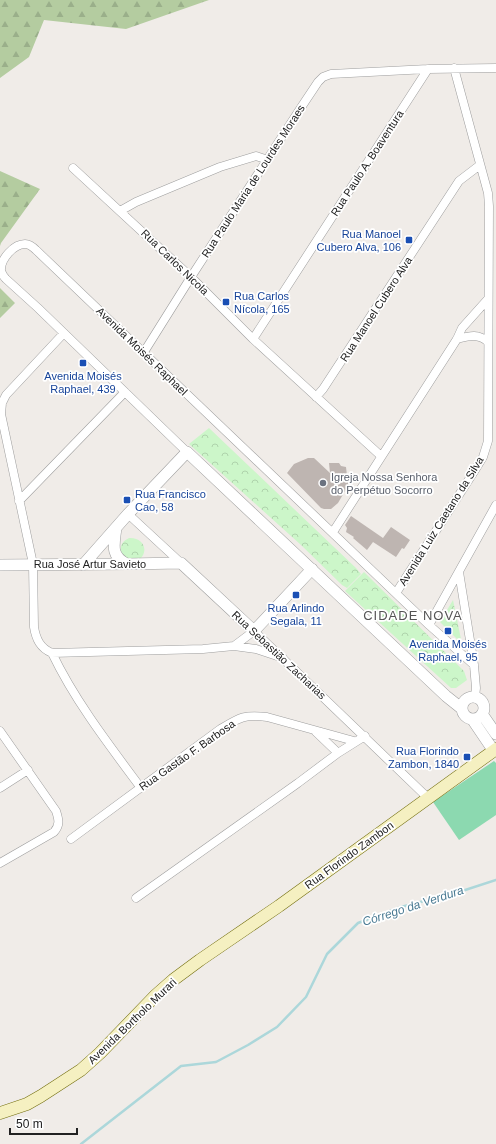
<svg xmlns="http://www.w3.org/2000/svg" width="496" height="1144" viewBox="0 0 496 1144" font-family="Helvetica,sans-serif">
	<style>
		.forest { fill: url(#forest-firs) }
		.park { fill: url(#park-crowns) }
		.pitch { fill: #8cd9b0 }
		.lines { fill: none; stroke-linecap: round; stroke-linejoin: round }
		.stream { stroke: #acd7da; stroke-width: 2.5 }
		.building { fill: #beb5b1 }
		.minor-casing { stroke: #9e9e9e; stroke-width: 9 }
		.tertiary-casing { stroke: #9e9e9e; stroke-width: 12 }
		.secondary-casing { stroke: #726d0d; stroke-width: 13 }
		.minor { stroke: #fff; stroke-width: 8 }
		.tertiary { stroke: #fff; stroke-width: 11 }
		.secondary { stroke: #f5f0c1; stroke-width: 12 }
		.transit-dot { fill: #1a4fb4; stroke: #fff; stroke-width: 1.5 }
		.worship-dot { fill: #6b7280; stroke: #fff; stroke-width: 1.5 }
		.labels { text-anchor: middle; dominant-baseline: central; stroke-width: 3.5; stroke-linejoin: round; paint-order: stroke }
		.street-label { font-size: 11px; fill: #212121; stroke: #fff }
		.transit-label { font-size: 11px; fill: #164399; stroke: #fff }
		.worship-label { font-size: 11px; fill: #5b616d; stroke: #fff; text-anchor: start }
		.water-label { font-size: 12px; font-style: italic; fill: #497a93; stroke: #fff }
		.quarter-label { font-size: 13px; letter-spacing: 1px; fill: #545454; stroke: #fff }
	</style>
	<defs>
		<pattern id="forest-firs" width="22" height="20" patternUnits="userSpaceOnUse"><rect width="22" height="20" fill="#b4cca0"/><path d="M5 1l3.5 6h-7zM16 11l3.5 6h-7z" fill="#9aaf8a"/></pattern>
		<pattern id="park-crowns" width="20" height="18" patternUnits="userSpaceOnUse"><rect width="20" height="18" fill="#ccf6c9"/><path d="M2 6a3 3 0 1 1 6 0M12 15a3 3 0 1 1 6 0" fill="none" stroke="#afd3ac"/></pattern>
	</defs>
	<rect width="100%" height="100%" fill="#f0ece8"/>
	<!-- forest -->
	<path class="forest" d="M 0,0 L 209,0 L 126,29 L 44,20 L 29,57 L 0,78 Z
		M 0,171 L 40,189 L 1,243 L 0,246 Z
		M 0,288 L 15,303 L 0,318 Z"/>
	<!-- park -->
	<path class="park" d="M 209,428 L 356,568 L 361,574 L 347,588 L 342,585 L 301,545 L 189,444 Z
		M 129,538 C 143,537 150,551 139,560 L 123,558 C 120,549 119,543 129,538 Z
		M 364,572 L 464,671 L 467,680 L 456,688 L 451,688 L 345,591 Z
		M 453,600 L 462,644 L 440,622 Z"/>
	<!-- pitch -->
	<path class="pitch" d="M 494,761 L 496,763 L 496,815 L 459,840 L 433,802 Z"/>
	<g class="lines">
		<!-- stream -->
		<path class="stream" d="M 81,1144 L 181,1066 L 216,1062 L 248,1045 L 277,1027 L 306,997 L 327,954 L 358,923 L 401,907 L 459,892 L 496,880"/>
	</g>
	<!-- building -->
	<path class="building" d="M 308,458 L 314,458 L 330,473 L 329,463 L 339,463 L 341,466 L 346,467 L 347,476 L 352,479 L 338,503 L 331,509 L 324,509 L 321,508 L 287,473 L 294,464 Z
		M 351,516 L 383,538 L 391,527 L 410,540 L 404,549 L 402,548 L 396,557 L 373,542 L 367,550 L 353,538 L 354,537 L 346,532 L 347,528 L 345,525 Z"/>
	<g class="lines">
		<!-- minor casing -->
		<g class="minor-casing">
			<path id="minor" d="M 73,168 L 191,277 L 253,339 L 381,456
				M 120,211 L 136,202 L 220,167 L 256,156 L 268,160
				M 64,333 L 6,395 L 2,403 L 1,414 L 33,564 L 34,627 C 36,639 40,648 52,653 L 203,649 L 234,646 L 256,649 L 283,658
				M 253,339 L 428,69
				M 457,339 C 469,336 478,333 488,342
				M 144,352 L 191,277 L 302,106 L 318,82 L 323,77 L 331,74 L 428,69 L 496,68
				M 316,397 L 323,389 L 459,181 L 480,165
				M 187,452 L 38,308 L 6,279 C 4,277 2,274 1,271 C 0,259 14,244 25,244 C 30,244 33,247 36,250 L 429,625 L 474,665
				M 19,501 L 125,392
				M 128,514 L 181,563
				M 333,532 L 457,339 L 462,328 L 488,299
				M 459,572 L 474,665 L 476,688 L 475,697
				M 396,593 L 475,470 L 483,457 L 488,441 L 489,206 L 488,193 L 454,68
				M 429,625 L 496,505
				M 234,646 L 254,631 L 428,798
				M 52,653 C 75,701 109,745 141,788
				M 0,731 L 56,811 C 59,820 60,825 54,832 L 0,863
				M 315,731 L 338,753
				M 0,788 L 28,770
				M 71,839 L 219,730 C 239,718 243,714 267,717 L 354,741
				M 136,898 L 298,783 L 338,753 L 365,736"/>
		</g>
		<!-- tertiary casing -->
		<g class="tertiary-casing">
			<path id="tertiary" d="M 116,528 C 114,544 110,556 127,564
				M 0,565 L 127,564 L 181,563 L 254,631 L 312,569
				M 83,565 L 128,514 L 187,452 L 446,696 L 461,708
				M462 708a11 11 0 1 1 22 0a11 11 0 1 1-22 0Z
				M 482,714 L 496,734
				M 472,719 L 493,750"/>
		</g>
		<!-- secondary casing -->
		<g class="secondary-casing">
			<path id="secondary" d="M 0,1113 L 27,1104 L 41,1096 L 81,1070 L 100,1053 L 156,995 L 173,980 L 200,960 L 279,906 L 496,749"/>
		</g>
		<!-- minor -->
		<use href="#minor" class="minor"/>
		<!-- tertiary -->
		<use href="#tertiary" class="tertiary"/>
		<!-- secondary -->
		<use href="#secondary" class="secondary"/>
	</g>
	<!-- markers -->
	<g class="transit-dot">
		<rect x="405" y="236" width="8" height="8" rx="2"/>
		<rect x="222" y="298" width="8" height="8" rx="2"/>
		<rect x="79" y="359" width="8" height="8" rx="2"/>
		<rect x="123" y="496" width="8" height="8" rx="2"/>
		<rect x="292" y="591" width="8" height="8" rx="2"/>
		<rect x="444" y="627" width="8" height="8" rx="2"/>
		<rect x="463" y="753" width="8" height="8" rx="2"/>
	</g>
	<circle class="worship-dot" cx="323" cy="483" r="4"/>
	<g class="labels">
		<!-- street labels -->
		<g class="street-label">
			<text transform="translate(367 163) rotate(-57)">Rua Paulo A. Boaventura</text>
			<text transform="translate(253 181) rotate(-57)">Rua Paulo Maria de Lourdes Moraes</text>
			<text transform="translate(175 262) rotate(44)">Rua Carlos Nicola</text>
			<text transform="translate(376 309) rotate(-57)">Rua Manoel Cubero Alva</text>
			<text transform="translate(142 351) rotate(44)">Avenida Moisés Raphael</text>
			<text transform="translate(441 521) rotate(-58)">Avenida Luiz Caetano da Silva</text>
			<text x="90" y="564">Rua José Artur Savieto</text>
			<text transform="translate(279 655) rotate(43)">Rua Sebastião Zacharias</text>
			<text transform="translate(187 755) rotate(-35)">Rua Gastão F. Barbosa</text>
			<text transform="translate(349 855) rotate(-36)">Rua Florindo Zambon</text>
			<text transform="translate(132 1021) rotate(-44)">Avenida Bortholo Murari</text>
		</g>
		<!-- transit labels -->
		<g class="transit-label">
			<text x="401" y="234" text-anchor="end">Rua Manoel<tspan x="401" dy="13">Cubero Alva, 106</tspan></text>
			<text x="234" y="296" text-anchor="start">Rua Carlos<tspan x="234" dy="13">Nícola, 165</tspan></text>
			<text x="83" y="376">Avenida Moisés<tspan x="83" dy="13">Raphael, 439</tspan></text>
			<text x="135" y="494" text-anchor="start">Rua Francisco<tspan x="135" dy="13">Cao, 58</tspan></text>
			<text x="296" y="608">Rua Arlindo<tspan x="296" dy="13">Segala, 11</tspan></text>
			<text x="448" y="644">Avenida Moisés<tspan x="448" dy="13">Raphael, 95</tspan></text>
			<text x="459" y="751" text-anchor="end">Rua Florindo<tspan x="459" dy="13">Zambon, 1840</tspan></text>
		</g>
		<!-- worship labels -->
		<g class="worship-label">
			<text x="331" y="477">Igreja Nossa Senhora<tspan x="331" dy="13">do Perpétuo Socorro</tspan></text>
		</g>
		<!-- water labels -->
		<g class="water-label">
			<text transform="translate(413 906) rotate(-18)">Córrego da Verdura</text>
		</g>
		<!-- quarter labels -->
		<g class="quarter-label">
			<text x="413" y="615">CIDADE NOVA</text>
		</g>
	</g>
	<!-- scale -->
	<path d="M10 1128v6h67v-6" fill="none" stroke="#212121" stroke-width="2"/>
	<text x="16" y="1128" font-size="12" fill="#212121" stroke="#ffffff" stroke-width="3" paint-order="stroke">50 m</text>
</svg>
